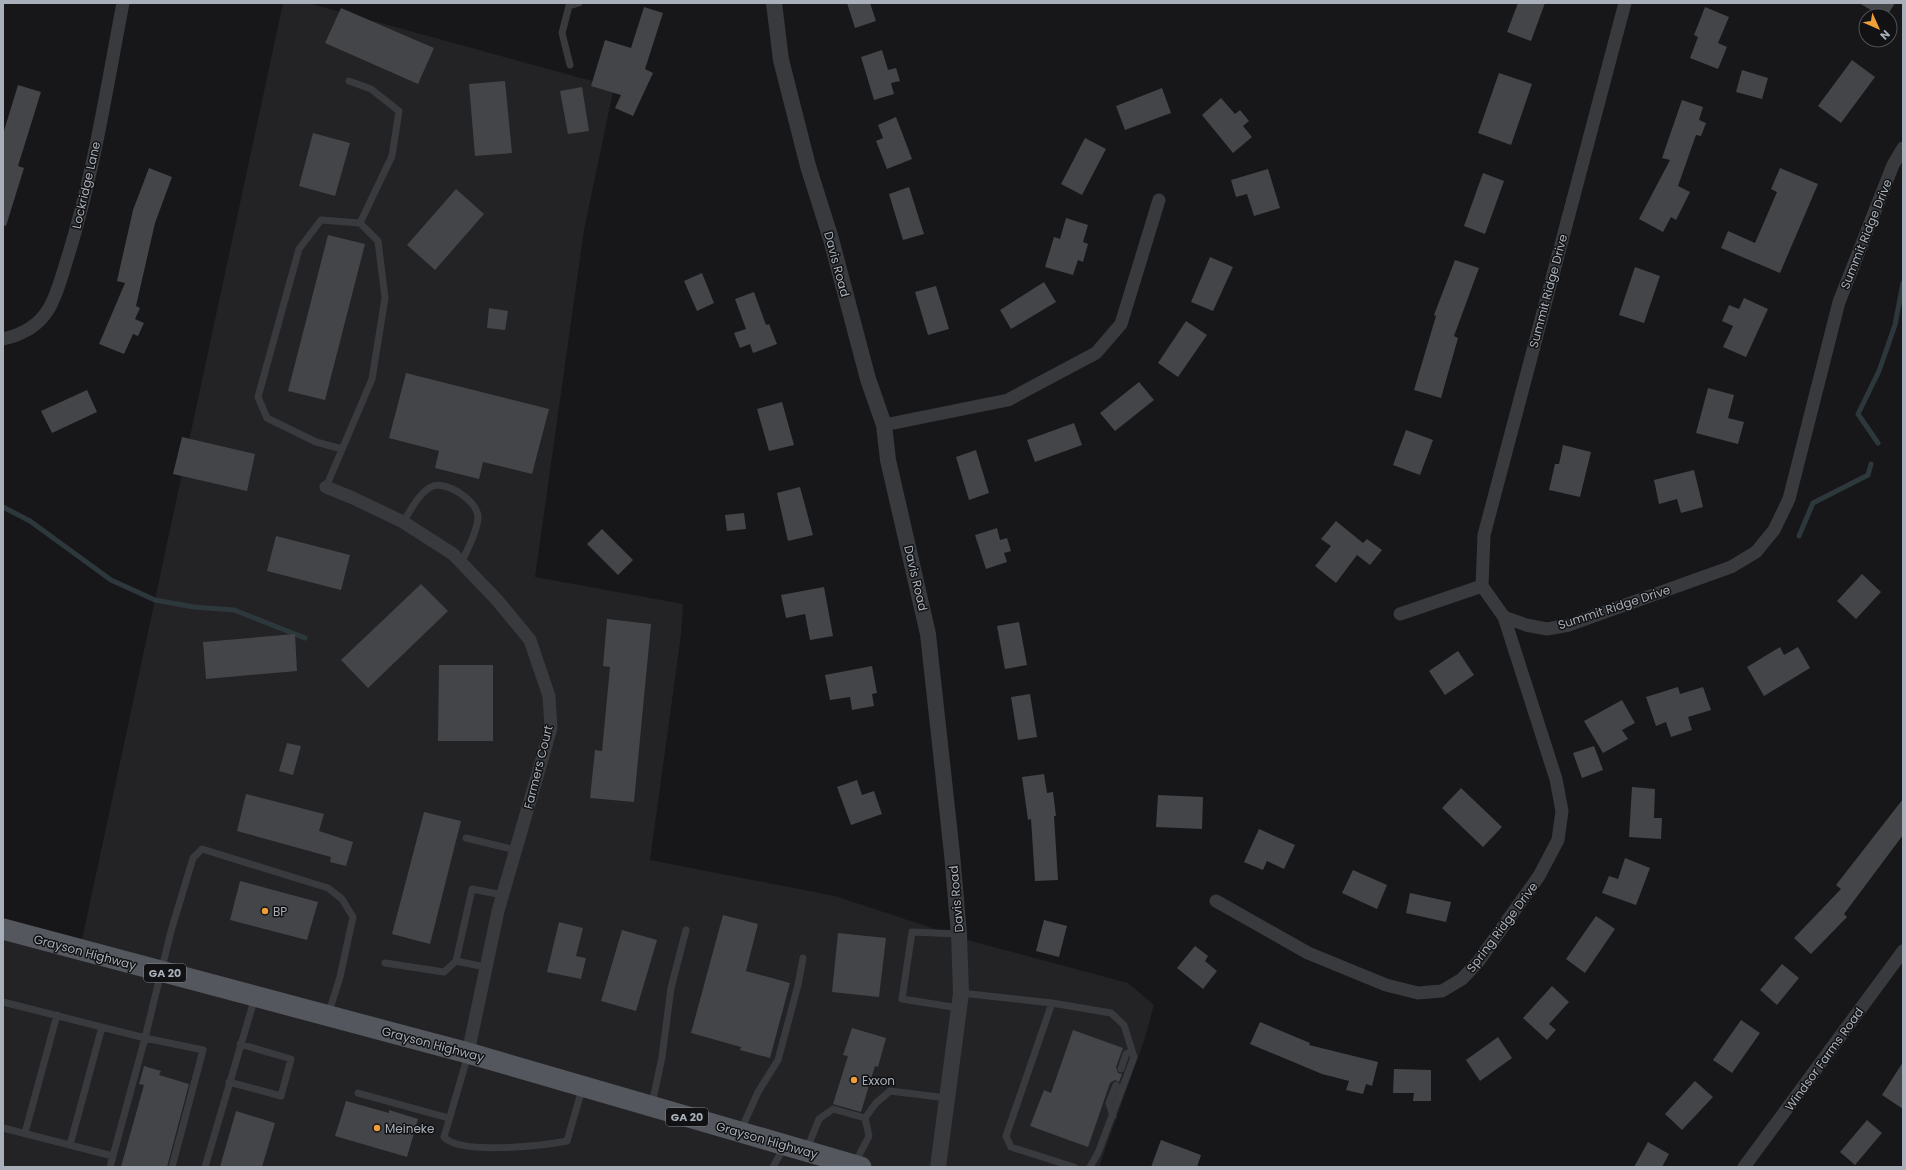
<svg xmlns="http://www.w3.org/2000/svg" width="1906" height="1170" viewBox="0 0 1906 1170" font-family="Poppins,sans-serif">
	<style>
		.built { fill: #232326 }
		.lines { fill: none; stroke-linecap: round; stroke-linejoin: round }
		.stream { stroke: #2d383d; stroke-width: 5 }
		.building { fill: #434549 }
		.service { stroke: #383a3e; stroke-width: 7 }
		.minor { stroke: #383a3e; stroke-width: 13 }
		.tertiary { stroke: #383a3e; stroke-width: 16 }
		.primary { stroke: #54575d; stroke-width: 21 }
		.poi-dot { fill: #f09e37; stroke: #121214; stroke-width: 1.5 }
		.labels { text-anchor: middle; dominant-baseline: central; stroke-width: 3; stroke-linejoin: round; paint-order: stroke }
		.shield { fill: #121214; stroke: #7c8188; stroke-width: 1 }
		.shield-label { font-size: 11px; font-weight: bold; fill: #a9b0b9 }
		.street-label { font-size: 12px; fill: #a9b0b9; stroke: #121214 }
		.poi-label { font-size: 12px; fill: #a9b0b9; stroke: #121214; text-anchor: start }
	</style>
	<rect width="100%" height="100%" fill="#171719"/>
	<!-- built -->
	<path class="built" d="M 283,3 L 308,3 L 614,87 L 584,230 L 535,577 L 683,604 L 681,635 L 650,860 L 835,896 L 971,941 L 1128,983 L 1154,1005 L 1144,1041 L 1099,1167 L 3,1167 L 3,929 L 80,949 Z"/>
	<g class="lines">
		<!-- stream -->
		<path class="stream" d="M 1878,443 L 1858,414 L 1879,371 L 1895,325 L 1903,283
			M 3,507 L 30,521 L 111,580 L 155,600 L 194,607 L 234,610 L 305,638
			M 1799,536 L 1813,503 L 1868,475 L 1871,464"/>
	</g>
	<!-- building -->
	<path class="building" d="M 847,3 L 870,3 L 876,21 L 855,28 Z
		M 1518,3 L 1545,3 L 1531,41 L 1507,32 Z
		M 1859,3 L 1895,3 L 1887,16 L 1881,16 Z
		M 644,7 L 663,13 L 645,69 L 653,73 L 633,116 L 615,108 L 621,95 L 591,86 L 605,40 L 631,48 Z
		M 1705,7 L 1729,17 L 1718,43 L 1727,47 L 1718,69 L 1690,58 L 1698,37 L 1694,35 Z
		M 341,8 L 434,48 L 418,84 L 325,43 Z
		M 882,50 L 888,70 L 896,68 L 900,81 L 891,83 L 894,94 L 874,100 L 861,57 Z
		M 1852,60 L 1875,77 L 1841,123 L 1818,106 Z
		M 1742,70 L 1768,78 L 1762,99 L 1736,92 Z
		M 1499,73 L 1532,84 L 1511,145 L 1478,133 Z
		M 505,81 L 512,153 L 475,156 L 469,84 Z
		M 18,85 L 41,92 L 18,166 L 24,168 L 6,226 L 3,225 L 3,134 Z
		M 582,87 L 589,131 L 568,134 L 560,91 Z
		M 1162,88 L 1171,113 L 1125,130 L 1116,106 Z
		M 1221,98 L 1235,114 L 1240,110 L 1249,121 L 1243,126 L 1252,137 L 1233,153 L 1202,115 Z
		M 1682,100 L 1703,107 L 1699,120 L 1706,123 L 1701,136 L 1696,135 L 1678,186 L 1690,192 L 1676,220 L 1671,217 L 1663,232 L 1639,219 L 1670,160 L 1662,158 Z
		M 896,117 L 912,159 L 887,169 L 876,141 L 883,138 L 878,125 Z
		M 313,133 L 350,143 L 335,196 L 299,186 Z
		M 1085,138 L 1106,149 L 1082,195 L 1061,184 Z
		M 149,168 L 172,177 L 155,223 L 136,306 L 140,308 L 135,319 L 144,323 L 138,336 L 133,334 L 124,354 L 99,344 L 125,283 L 117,281 L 133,210 Z
		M 1780,168 L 1818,184 L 1780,273 L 1721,248 L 1728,231 L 1755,243 L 1777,192 L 1771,189 Z
		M 1268,169 L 1280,208 L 1254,216 L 1247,194 L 1236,197 L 1231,180 Z
		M 1483,173 L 1504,181 L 1485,234 L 1464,226 Z
		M 909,187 L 924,234 L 903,240 L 889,194 Z
		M 456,189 L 484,214 L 435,270 L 407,245 Z
		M 1066,218 L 1088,225 L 1083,242 L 1088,244 L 1083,262 L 1078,260 L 1073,275 L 1045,267 L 1054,237 L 1060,239 Z
		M 328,235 L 365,244 L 325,400 L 288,391 Z
		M 1210,257 L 1233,267 L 1213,311 L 1191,302 Z
		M 1455,260 L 1479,268 L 1454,336 L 1458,338 L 1441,398 L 1414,390 L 1436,316 L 1434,315 Z
		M 1635,267 L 1660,276 L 1644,323 L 1619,315 Z
		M 702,273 L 714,303 L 697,311 L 684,281 Z
		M 1044,282 L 1056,302 L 1011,329 L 1000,310 Z
		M 936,286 L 949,329 L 928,335 L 915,292 Z
		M 754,292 L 766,325 L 769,324 L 777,344 L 753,353 L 750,344 L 740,348 L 734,333 L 746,329 L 735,299 Z
		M 1744,298 L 1768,309 L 1746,357 L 1723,347 L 1733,326 L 1722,321 L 1729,305 L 1739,309 Z
		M 489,308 L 508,311 L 505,330 L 487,328 Z
		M 1186,321 L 1207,335 L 1178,377 L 1158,363 Z
		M 406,373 L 549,409 L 532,474 L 483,462 L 479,479 L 435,468 L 439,451 L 389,438 Z
		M 1139,382 L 1154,400 L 1115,431 L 1100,413 Z
		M 1708,388 L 1734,395 L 1728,418 L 1744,422 L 1738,444 L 1696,433 Z
		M 87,390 L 97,412 L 52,433 L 41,411 Z
		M 782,402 L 794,445 L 769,451 L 757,409 Z
		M 1074,423 L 1082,445 L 1035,462 L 1027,440 Z
		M 1406,430 L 1433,440 L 1420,475 L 1393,465 Z
		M 182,437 L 255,454 L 247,491 L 173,474 Z
		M 1563,445 L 1591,452 L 1580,497 L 1549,490 L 1555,464 L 1559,464 Z
		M 976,450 L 989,493 L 969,500 L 956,457 Z
		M 1694,470 L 1703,507 L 1681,513 L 1677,499 L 1659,504 L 1654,480 Z
		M 800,487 L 813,535 L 788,541 L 777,493 Z
		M 744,513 L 746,529 L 727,531 L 725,515 Z
		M 1336,521 L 1363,543 L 1367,539 L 1382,550 L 1370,565 L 1357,555 L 1336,583 L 1315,566 L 1331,546 L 1321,539 Z
		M 997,528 L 1000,540 L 1007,538 L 1011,551 L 1004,553 L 1007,562 L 986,569 L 975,535 Z
		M 602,529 L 633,560 L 618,575 L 587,544 Z
		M 276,536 L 350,555 L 341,590 L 267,571 Z
		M 1862,574 L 1881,592 L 1856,619 L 1837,601 Z
		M 421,584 L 448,611 L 368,688 L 341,660 Z
		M 824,587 L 833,636 L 810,640 L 805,614 L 786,618 L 781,595 Z
		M 607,619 L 651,624 L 634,802 L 590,798 L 595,750 L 602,751 L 610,667 L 603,666 Z
		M 1019,622 L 1027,665 L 1005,669 L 997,626 Z
		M 295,634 L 297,671 L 206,679 L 203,642 Z
		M 1780,647 L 1784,655 L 1798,647 L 1810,668 L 1764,696 L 1747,667 Z
		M 1458,651 L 1474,675 L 1445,695 L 1429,671 Z
		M 439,665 L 493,665 L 493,741 L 438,741 Z
		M 872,666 L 877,693 L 872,694 L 874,706 L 852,710 L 850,697 L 830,700 L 825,675 Z
		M 1678,687 L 1680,694 L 1703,687 L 1711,710 L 1688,717 L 1692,730 L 1671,737 L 1666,722 L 1656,726 L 1646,697 Z
		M 1030,694 L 1037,737 L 1018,740 L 1011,697 Z
		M 1622,700 L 1635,723 L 1622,730 L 1628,739 L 1603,753 L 1584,721 Z
		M 287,743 L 301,746 L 293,775 L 279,771 Z
		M 1594,746 L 1603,770 L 1582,778 L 1573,753 Z
		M 1044,774 L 1047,793 L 1053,792 L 1056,816 L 1054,816 L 1058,880 L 1035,881 L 1031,819 L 1028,820 L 1022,777 Z
		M 857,780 L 862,795 L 874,791 L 882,814 L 851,825 L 837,787 Z
		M 1632,787 L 1655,789 L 1654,818 L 1662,818 L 1661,839 L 1629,837 Z
		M 1461,788 L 1502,827 L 1483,847 L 1442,808 Z
		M 246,794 L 324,814 L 319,831 L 353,842 L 346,866 L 330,862 L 331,857 L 237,831 Z
		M 1158,795 L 1203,797 L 1202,829 L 1156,827 Z
		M 1903,799 L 1903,835 L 1844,914 L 1847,917 L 1811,954 L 1794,938 L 1841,889 L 1836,885 Z
		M 424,812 L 461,821 L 430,944 L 392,934 Z
		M 1259,829 L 1295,845 L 1284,869 L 1267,861 L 1263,870 L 1244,862 Z
		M 1625,858 L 1650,868 L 1636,905 L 1602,893 L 1609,876 L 1618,879 Z
		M 1353,870 L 1387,885 L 1377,909 L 1342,893 Z
		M 240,881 L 318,902 L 307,940 L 230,920 Z
		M 1410,893 L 1451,902 L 1446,922 L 1406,913 Z
		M 723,915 L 758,924 L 746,971 L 790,983 L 770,1058 L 740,1050 L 741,1047 L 691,1033 Z
		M 1596,916 L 1615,929 L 1585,973 L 1566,959 Z
		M 1044,920 L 1067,926 L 1059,957 L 1036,951 Z
		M 559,922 L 583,928 L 576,956 L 586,958 L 581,979 L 547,972 Z
		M 622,930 L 657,940 L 636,1011 L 601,1001 Z
		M 838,933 L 886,938 L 879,997 L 832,992 Z
		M 1195,946 L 1208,956 L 1205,961 L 1217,971 L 1203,989 L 1177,968 Z
		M 1782,964 L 1799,978 L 1777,1005 L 1760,990 Z
		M 1552,986 L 1569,1002 L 1549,1024 L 1556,1030 L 1547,1040 L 1523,1018 Z
		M 1741,1020 L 1760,1033 L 1732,1073 L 1713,1060 Z
		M 1260,1022 L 1310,1043 L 1309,1045 L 1378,1062 L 1372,1086 L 1366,1084 L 1363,1094 L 1346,1090 L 1349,1081 L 1322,1074 L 1250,1044 Z
		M 852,1028 L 886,1038 L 878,1067 L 875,1066 L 861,1112 L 833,1104 L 848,1056 L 843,1055 Z
		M 1073,1030 L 1123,1048 L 1116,1067 L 1118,1073 L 1122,1074 L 1119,1082 L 1115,1080 L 1110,1083 L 1088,1147 L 1030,1126 L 1044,1090 L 1051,1093 Z
		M 1498,1037 L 1512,1058 L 1480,1081 L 1466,1060 Z
		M 1903,1062 L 1903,1109 L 1882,1095 Z
		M 144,1066 L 161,1071 L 159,1075 L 189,1084 L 167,1167 L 121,1167 L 144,1085 L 139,1084 Z
		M 1394,1069 L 1431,1070 L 1431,1101 L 1413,1101 L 1414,1093 L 1393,1093 Z
		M 1695,1081 L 1713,1097 L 1682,1130 L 1665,1114 Z
		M 346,1101 L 389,1113 L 389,1110 L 418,1119 L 407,1157 L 335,1136 Z
		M 236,1111 L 275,1123 L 262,1167 L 220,1167 Z
		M 1867,1120 L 1882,1133 L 1855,1165 L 1840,1152 Z
		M 1161,1140 L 1201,1155 L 1197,1167 L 1151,1167 Z
		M 1648,1142 L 1669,1154 L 1662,1167 L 1634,1167 Z"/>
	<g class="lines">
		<!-- service -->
		<path class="service" d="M 570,65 L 562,33 L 569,6 L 579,3
			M 349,81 L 371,89 L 399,111 L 392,156 L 360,223
			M 326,487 L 372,379 L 385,298 L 378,241 L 360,223 L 321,220 L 299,249 L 258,397 L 267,418 L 316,442 L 342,449
			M 403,522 C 411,510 418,494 431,487 C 445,479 478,501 478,517 C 478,530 467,551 461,563
			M 466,838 L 516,850
			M 959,934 L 912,932 L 902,999 L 959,1008
			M 456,961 L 485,967
			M 385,963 L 444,972 L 456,961 L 472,889 L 503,895
			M 961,993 L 1052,1003 L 1006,1136 L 1011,1147 L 1074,1167
			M 3,1002 L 145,1038 L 171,931 L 193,858 L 202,849 L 328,888 L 342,899 L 353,917 L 340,977 L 328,1015
			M 1052,1003 L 1111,1013 L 1124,1025 L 1134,1057 L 1098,1153 L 1090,1167
			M 468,1055 L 444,1137 C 459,1155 544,1146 567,1141 L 582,1089
			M 1121,1069 L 1126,1054 L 1132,1051
			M 229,1082 L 281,1096 L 291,1059 L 240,1044
			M 358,1093 L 449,1118
			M 652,1104 L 662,1057 L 671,988 L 686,930
			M 1113,1116 L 1109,1103 L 1116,1085
			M 3,1128 L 113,1156
			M 741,1130 L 758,1092 L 778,1060 L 798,985 L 803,958
			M 25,1133 L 57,1015
			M 70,1145 L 102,1027
			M 807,1149 L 819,1119 L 833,1109 L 865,1118 L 876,1103 L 890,1091 L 947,1098
			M 855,1163 L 869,1136 L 865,1118
			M 110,1167 L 145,1038 L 203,1050 L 172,1167
			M 205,1167 L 255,997
			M 773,1167 L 784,1147"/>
		<!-- minor -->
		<path class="minor" d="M 1625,3 L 1484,535 L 1482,586 L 1504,617 L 1526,625 L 1547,629 L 1569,625 L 1731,567 L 1756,552 L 1774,530 L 1789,499 L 1839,302 L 1893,165 L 1903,148
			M 3,339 C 21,335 38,326 48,310 C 58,294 63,271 69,253 C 94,172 107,86 123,3
			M 884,425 L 1008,400 L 1096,353 L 1121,324 L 1159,200
			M 326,487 L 353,498 L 403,522 L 453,554 L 497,600 L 530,640 L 549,696 L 551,728 L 498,911 L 468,1053
			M 1400,614 L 1482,586
			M 1216,901 L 1308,953 L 1386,985 L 1418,993 L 1442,991 L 1462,979 L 1478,962 L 1539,876 L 1558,840 L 1562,811 L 1556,779 L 1504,617
			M 1744,1167 L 1903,951"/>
		<!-- tertiary -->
		<path class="tertiary" d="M 774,3 L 781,60 L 808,166 L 831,239 L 868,379 L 884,425 L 888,460 L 928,634 L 952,854 L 959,934 L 961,993 L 938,1167"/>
		<!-- primary -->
		<path class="primary" d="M 3,929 L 468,1053 L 861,1167"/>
	</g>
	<!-- markers -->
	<g class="poi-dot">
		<circle cx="265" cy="911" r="4"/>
		<circle cx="854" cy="1080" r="4"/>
		<circle cx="377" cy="1128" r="4"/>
	</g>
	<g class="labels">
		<!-- shield labels -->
		<g class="shield">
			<rect x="144" y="964" width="42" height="18" rx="3"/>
			<rect x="666" y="1108" width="42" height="18" rx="3"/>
		</g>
		<g class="shield-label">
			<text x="165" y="973">GA 20</text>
			<text x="687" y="1117">GA 20</text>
		</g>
		<!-- street labels -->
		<g class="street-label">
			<text transform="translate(86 185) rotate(-77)">Lockridge Lane</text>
			<text transform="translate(1866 234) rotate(-68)">Summit Ridge Drive</text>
			<text transform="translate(837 264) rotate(75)">Davis Road</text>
			<text transform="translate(1548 291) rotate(-75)">Summit Ridge Drive</text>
			<text transform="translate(916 578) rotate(77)">Davis Road</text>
			<text transform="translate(1614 607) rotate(-18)">Summit Ridge Drive</text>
			<text transform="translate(538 767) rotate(-76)">Farmers Court</text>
			<text transform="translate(956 899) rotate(-95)">Davis Road</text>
			<text transform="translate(1502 927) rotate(-53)">Spring Ridge Drive</text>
			<text transform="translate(85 952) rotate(15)">Grayson Highway</text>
			<text transform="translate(433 1044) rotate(15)">Grayson Highway</text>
			<text transform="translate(1824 1059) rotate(-54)">Windsor Farms Road</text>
			<text transform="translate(767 1140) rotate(16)">Grayson Highway</text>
		</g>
		<!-- poi labels -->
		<g class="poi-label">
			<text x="273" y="911">BP</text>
			<text x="862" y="1080">Exxon</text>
			<text x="385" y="1128">Meineke</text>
		</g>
	</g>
	<!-- border -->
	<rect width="1906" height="1170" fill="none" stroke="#a9b0b9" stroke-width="8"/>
	<!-- north arrow -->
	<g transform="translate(1878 28) rotate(135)"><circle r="19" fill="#121214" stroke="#4e5156"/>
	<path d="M0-3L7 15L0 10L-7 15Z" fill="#f09e37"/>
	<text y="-6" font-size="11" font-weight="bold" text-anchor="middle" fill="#a9b0b9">N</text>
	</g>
</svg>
